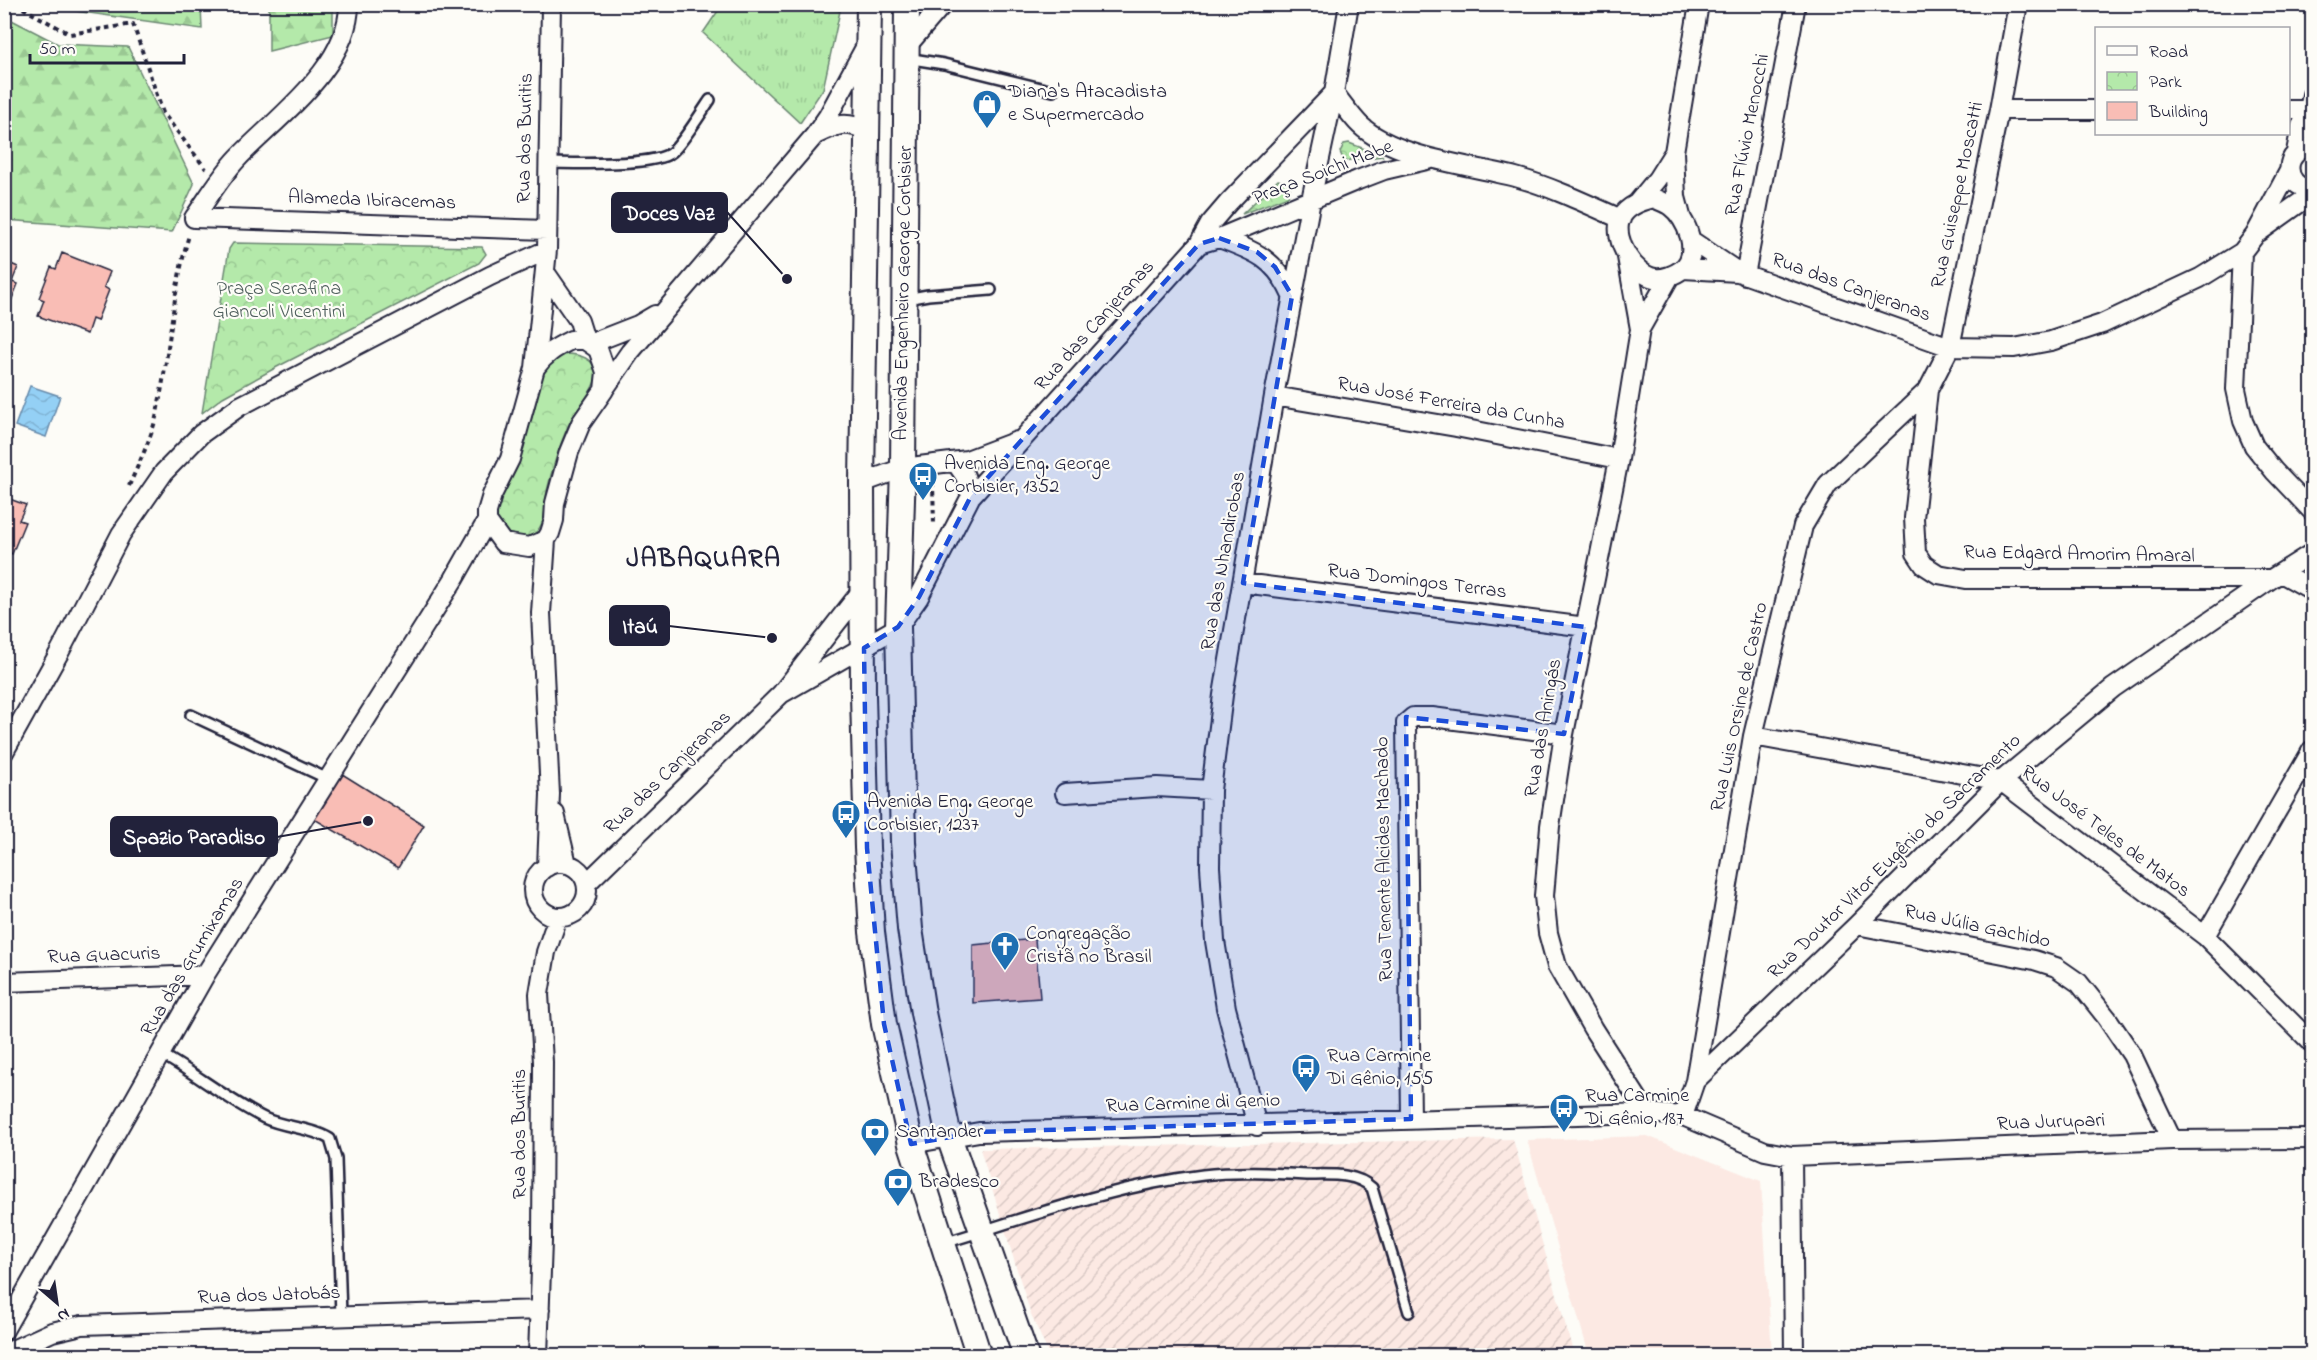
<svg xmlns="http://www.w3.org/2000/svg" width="2317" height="1360" viewBox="0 0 2317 1360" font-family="'Indie Flower',sans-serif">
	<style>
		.built { fill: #fce9e3 }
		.industrial { fill: url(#industrial-furrows) }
		.grass { fill: url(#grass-tufts); stroke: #6b8672; stroke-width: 1.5 }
		.forest { fill: url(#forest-firs); stroke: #6b8672; stroke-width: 1.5 }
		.park { fill: url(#park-crowns); stroke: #6b8672; stroke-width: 1.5 }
		.water { fill: url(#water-waves); stroke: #668aab; stroke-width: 1.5 }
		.building { fill: #f9bdb5; stroke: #22223b; stroke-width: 1.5 }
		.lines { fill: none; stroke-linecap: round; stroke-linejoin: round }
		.lane-casing { stroke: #22223b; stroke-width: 14 }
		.street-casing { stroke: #22223b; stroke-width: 22 }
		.secondary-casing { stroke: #22223b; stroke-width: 28 }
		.path { stroke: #22223b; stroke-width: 4; stroke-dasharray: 4.5 4.5; stroke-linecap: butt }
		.lane { stroke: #fdfcf7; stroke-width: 9 }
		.street { stroke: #fdfcf7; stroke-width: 18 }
		.secondary { stroke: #fdfcf7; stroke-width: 24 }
		.marked { fill: #1d4ed8; fill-opacity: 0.2; stroke: #1d4ed8; stroke-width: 4.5; stroke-dasharray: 12 8; stroke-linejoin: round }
		.labels { text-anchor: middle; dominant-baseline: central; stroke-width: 4.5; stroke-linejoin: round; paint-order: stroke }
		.poi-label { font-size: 20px; fill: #22223b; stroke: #fdfcf7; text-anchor: start }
		.street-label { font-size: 20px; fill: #22223b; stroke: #fdfcf7 }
		.park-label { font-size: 20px; fill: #4e5e5c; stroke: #fdfcf7 }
		.district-label { font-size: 26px; font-weight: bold; letter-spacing: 1.5px; fill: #22223b; stroke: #fdfcf7 }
		.leader { fill: none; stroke: #22223b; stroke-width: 2 }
		.callout-dot { fill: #22223b; stroke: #fdfcf7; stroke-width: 2 }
		.callout { fill: #22223b; stroke: #22223b; stroke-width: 2 }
		.callout-label { font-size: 21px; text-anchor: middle; font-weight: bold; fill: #fff }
	</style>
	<defs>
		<pattern id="industrial-furrows" width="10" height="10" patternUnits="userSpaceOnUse" patternTransform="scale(1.5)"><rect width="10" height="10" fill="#fce9e3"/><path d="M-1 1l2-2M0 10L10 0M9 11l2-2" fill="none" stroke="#d8c8c4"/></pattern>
		<pattern id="grass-tufts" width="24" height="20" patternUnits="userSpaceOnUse" patternTransform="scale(1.5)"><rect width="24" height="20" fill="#b4e9aa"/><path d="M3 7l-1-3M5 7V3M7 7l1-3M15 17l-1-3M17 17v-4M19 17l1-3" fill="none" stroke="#9ac893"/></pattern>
		<pattern id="forest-firs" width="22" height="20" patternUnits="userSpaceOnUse" patternTransform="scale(1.5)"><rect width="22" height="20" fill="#b4e9aa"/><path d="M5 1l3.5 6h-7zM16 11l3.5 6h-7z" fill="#9ac893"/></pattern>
		<pattern id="park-crowns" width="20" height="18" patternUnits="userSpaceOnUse" patternTransform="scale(1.5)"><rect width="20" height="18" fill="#b4e9aa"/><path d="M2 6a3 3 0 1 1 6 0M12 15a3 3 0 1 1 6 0" fill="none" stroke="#9ac893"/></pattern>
		<pattern id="water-waves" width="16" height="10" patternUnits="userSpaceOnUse" patternTransform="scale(1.5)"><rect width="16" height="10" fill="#94d0f5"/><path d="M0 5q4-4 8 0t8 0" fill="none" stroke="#7fb2d3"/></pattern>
	</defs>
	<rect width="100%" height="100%" fill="#fdfcf7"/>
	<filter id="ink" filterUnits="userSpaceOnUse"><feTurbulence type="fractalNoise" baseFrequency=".0167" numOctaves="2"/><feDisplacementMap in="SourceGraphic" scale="12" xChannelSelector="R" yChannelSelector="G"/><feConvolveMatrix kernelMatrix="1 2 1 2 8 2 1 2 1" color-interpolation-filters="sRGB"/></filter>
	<g filter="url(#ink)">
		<!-- built -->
		<path class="built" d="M 1647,1136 L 1761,1181 L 1772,1355 L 1589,1355 L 1527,1140 Z"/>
		<!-- industrial -->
		<path class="industrial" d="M 1513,1139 L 1574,1355 L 1049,1355 L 1030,1312 L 980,1149 Z"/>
		<!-- grass -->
		<path class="grass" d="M 722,5 L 817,5 L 840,11 L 823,89 L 800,123 L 703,33 Z"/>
		<!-- forest -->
		<path class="forest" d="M 46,5 L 201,5 L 202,29 L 47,7 Z
			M 269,5 L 333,5 L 333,35 L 269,51 Z
			M 4,16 L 58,44 L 128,47 L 194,184 L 172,232 L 5,220 Z"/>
		<!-- park -->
		<path class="park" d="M 1349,143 L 1383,156 L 1344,161 L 1340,152 L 1344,144 Z
			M 1278,180 L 1287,183 L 1290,188 L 1288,196 L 1242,214 Z
			M 233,243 L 482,247 L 486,254 L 479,263 L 277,367 L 223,397 L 202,413 L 229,249 Z
			M 565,354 C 579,354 595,358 596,374 C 598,386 574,412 568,426 C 559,447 552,469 547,491 C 545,501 546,515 542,523 C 531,549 498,541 493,513 L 523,445 L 534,410 L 542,370 L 556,356 Z"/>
		<!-- water -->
		<path class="water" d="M 30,386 L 60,396 L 46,437 L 15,426 Z"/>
		<!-- building -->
		<path class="building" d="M 62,253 L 110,272 L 104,287 L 109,290 L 97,321 L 92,319 L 87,334 L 38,316 L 44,300 L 39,298 L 51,267 L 56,269 Z
			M 4,261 L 18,267 L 12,282 L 18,284 L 5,316 Z
			M 4,497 L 26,505 L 19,520 L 25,522 L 12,554 L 8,552 L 4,561 Z
			M 339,772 L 424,825 L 398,868 L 311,817 Z
			M 1035,939 L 1040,998 L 973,1003 L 973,945 Z"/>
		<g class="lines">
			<!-- lane casing -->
			<g class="lane-casing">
				<path id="lane" d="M 906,58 L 944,64 L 1053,91
					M 548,163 C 572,163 655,167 672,152 C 682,144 701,113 710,100
					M 906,299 L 928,295 L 991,290
					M 191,715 L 328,779
					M 161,1054 C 196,1074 228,1100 264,1118 C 285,1128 311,1127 330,1139 L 336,1159 L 341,1316
					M 944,1243 C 1029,1217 1113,1186 1203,1175 C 1236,1171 1273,1173 1307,1175 C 1328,1175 1356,1172 1372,1188 L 1409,1312"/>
			</g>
			<!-- street casing -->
			<g class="street-casing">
				<path id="street" d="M 2018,4 L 1999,110 L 1950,347 L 1928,390 L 1914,518 L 1916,553 L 1924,565 L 1938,574 L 1966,579 L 2271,579
					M 906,47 L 943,4
					M 1999,110 L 2096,110
					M 2288,110 L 2308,110
					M 815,135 C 836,125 845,120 867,131
					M 2312,148 C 2283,147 2281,188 2312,189
					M 2296,152 L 2301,126 L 2308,114 L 2312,95
					M 1654,198 C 1659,201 1666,203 1670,206 C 1687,218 1702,255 1681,270 C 1675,275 1663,279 1655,278 C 1634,275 1613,240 1620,220 C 1625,207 1641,201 1654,198 Z
					M 1638,202 L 1657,179 L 1674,152
					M 1681,216 L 1676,197 L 1674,152 L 1699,4
					M 194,218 L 547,230
					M 194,218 C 208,198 221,176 238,158 C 277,117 349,67 349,4
					M 2259,232 L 2312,194
					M 1219,238 C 1255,251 1276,259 1292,296
					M 1692,241 L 1738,272 L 1950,347 L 2014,348 L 2051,341 L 2102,324 L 2200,278 L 2242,252 L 2255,235 L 2289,171
					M 1199,244 L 1219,238 L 1358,180 L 1384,170 L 1431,159
					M 2242,252 L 2236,389 L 2243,421 L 2254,446 L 2274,471 L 2312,511
					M 1627,257 L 1640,329
					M 1683,269 L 1738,272
					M 545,272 L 579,321 L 585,340
					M 1745,275 L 1796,4
					M 571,340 L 585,340 L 598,349 L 606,372 L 604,390 L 581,423 L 569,452 L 555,503 L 554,520 L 550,533 L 546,540 L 529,547 L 503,543 L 487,521 L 487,512 L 492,495 L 510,459 L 535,368 C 545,354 555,348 571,340 Z
					M 592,343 L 638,325 L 655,315
					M 535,368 L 547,250 L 551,4
					M 605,388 L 630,352 L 815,135 L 828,116 L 867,44
					M 1274,396 L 1456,427 L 1619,459
					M 956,463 L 965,476 L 971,496
					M 862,483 L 903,468 L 967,460 L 1017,441
					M 546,540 L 541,613 L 550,794 L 547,867
					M 2281,573 L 2312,590
					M 1243,583 L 1586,627
					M 781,694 L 898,627 L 919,597 L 971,496 L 1199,244 L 1210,224 L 1228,203 L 1334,93 C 1343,104 1351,116 1360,125 C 1396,159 1473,165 1519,178 C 1554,188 1587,204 1621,219
					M 1753,736 L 2001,781 L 2205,936 L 2312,1043
					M 4,752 L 59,653 L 121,534 L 164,472 L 201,434 L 240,406 L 490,276 L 547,250
					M 1065,793 L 1157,787 L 1211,790
					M 555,814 L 567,864
					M533 890a27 27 0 1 1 54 0a27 27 0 1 1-54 0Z
					M 587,883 L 781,694 L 863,589
					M 1857,925 L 2034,960 L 2056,967 L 2079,983 L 2107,1018 L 2132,1055 L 2172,1140
					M 2205,936 L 2312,750
					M 4,982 L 205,975
					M 1695,1081 L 1753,736 L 1803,526 L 1828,484 L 1928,390
					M 1647,1113 L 1593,1029 L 1557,966 L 1548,933 L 1544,896 L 1550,826 L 1564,734 L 1619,459 L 1640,329 L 1670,276
					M 1683,1116 L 1695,1081 L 1857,925 L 2001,781 L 2113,688 L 2271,579 L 2312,553
					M 1411,1119 L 1406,723 L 1413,717 L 1432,717 L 1564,734
					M 1257,1126 L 1226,1008 L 1215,941 L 1210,867 L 1211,790 L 1223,695 L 1274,396 L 1311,200 L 1334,93 L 1349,4
					M 911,1144 L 979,1132 L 1647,1113 L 1683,1116 L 1765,1151 L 1792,1156 L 2172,1140 L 2312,1139
					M 1792,1156 L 1794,1356
					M 4,1330 L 205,975 L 454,579 L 487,521
					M 4,1354 L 52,1332 L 82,1325 L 540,1310
					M 538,1356 L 542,1241 L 543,1062 L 539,994 L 546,952 L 558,917"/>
			</g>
			<!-- secondary casing -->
			<g class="secondary-casing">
				<path id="secondary" d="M 869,4 L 862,483 L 863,695 L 867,848 L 872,932 L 884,1024 L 911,1144 L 979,1356
					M 907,4 L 903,468 L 898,627 L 903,842 L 910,929 L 923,1013 L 949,1137 L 1026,1356"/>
			</g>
			<!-- path -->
			<path class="path" d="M 15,4 L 70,34 L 133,24 L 163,113 L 206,169
				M 933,482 L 934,525
				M 129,486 C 140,460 153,436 158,408 C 170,350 172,293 189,235"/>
			<!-- lane -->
			<use href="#lane" class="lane"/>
			<!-- street -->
			<use href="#street" class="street"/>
			<!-- secondary -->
			<use href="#secondary" class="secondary"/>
		</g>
	</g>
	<!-- marked area -->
	<path class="marked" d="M 1219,238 L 1257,252 L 1275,267 L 1292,296 L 1243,583 L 1586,627 L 1564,734 L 1406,717 L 1411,1119 L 979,1132 L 911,1144 L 884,1024 L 867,848 L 864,648 L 898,627 L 919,597 L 971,496 L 1199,244 Z"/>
	<!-- icons -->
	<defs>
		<g id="shop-pin" transform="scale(1.5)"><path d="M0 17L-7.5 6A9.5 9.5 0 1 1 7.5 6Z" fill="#1f6fb2" stroke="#fdfcf7"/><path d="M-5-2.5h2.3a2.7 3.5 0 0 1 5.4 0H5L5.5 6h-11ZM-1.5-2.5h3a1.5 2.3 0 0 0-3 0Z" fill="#fff"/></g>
		<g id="bus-pin" transform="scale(1.5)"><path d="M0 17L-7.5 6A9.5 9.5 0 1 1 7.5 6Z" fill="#1f6fb2" stroke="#fdfcf7"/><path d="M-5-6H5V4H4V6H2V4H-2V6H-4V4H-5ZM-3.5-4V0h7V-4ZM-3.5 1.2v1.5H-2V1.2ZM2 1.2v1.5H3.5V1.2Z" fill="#fff"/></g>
		<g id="church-pin" transform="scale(1.5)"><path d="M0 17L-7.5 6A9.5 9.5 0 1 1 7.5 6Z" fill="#1f6fb2" stroke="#fdfcf7"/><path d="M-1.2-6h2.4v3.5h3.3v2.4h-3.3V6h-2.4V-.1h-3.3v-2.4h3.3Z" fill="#fff"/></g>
		<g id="bank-pin" transform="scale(1.5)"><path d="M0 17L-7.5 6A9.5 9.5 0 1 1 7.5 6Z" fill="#1f6fb2" stroke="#fdfcf7"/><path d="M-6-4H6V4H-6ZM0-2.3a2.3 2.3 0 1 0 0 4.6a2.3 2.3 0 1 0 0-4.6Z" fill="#fff"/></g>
	</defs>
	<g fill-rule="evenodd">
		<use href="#shop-pin" x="987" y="104"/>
		<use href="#bus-pin" x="923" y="476"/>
		<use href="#bus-pin" x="846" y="814"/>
		<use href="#church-pin" x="1005" y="946"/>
		<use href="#bus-pin" x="1306" y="1068"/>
		<use href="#bus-pin" x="1564" y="1108"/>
		<use href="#bank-pin" x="875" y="1132"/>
		<use href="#bank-pin" x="898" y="1182"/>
	</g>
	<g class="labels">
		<!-- poi labels -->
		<g class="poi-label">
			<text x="1008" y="92">Diana's Atacadista<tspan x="1008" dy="23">e Supermercado</tspan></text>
			<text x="944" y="464">Avenida Eng. George<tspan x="944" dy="23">Corbisier, 1352</tspan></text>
			<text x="867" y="802">Avenida Eng. George<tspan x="867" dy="23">Corbisier, 1237</tspan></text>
			<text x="1026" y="934">Congregação<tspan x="1026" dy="23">Cristã no Brasil</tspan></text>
			<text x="1327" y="1056">Rua Carmine<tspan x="1327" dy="23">Di Gênio, 155</tspan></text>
			<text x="1585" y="1096">Rua Carmine<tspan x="1585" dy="23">Di Gênio, 187</tspan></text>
			<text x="896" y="1132">Santander</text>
			<text x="919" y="1182">Bradesco</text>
		</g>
		<!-- street labels -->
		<g class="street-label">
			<text transform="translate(1748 135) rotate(-79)">Rua Flúvio Menocchi</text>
			<text transform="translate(526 138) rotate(-89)">Rua dos Buritis</text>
			<text transform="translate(1323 173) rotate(-21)">Praça Soichi Mabe</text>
			<text transform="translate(1958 195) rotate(-78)">Rua Guiseppe Moscatti</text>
			<text transform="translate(372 201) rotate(2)">Alameda Ibiracemas</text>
			<text transform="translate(1851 288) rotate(20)">Rua das Canjeranas</text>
			<text transform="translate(904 293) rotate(-89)">Avenida Engenheiro George Corbisier</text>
			<text transform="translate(1095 326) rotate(-48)">Rua das Canjeranas</text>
			<text transform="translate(1451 404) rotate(10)">Rua José Ferreira da Cunha</text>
			<text transform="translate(2079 555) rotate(1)">Rua Edgard Amorim Amaral</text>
			<text transform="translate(1224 561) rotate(-80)">Rua das Nhandirobas</text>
			<text transform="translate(1417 582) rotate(7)">Rua Domingos Terras</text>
			<text transform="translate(1740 707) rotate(-78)">Rua Luis Orsine de Castro</text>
			<text transform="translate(1544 728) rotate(-80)">Rua das Aningás</text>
			<text transform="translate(668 773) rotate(-44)">Rua das Canjeranas</text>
			<text transform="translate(2105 832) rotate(37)">Rua José Teles de Matos</text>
			<text transform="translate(1895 857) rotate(-44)">Rua Doutor Vitor Eugênio do Sacramento</text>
			<text transform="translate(1385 859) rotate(-91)">Rua Tenente Alcides Machado</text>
			<text transform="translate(1977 927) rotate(12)">Rua Júlia Gachido</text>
			<text transform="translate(104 956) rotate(-2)">Rua Guacuris</text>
			<text transform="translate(193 957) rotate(-59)">Rua das Grumixamas</text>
			<text transform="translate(1193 1104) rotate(-2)">Rua Carmine di Genio</text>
			<text transform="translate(2051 1123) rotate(-2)">Rua Jurupari</text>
			<text transform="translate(520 1134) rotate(-90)">Rua dos Buritis</text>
			<text transform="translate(269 1296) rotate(-2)">Rua dos Jatobás</text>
		</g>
		<!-- park labels -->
		<g class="park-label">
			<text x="279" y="289">Praça Serafina<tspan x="279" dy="23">Giancoli Vicentini</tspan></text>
		</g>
		<!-- district labels -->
		<g class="district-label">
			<text x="704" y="560">JABAQUARA</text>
		</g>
	</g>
	<!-- callouts -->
	<path class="leader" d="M787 279L727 212M772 638L669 626M368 821L277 837"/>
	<g class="callout-dot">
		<circle cx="787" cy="279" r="6"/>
		<circle cx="772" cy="638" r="6"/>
		<circle cx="368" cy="821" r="6"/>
	</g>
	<g class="callout">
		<rect x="612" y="193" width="115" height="39" rx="6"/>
		<rect x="610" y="606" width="59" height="39" rx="6"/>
		<rect x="111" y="817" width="166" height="39" rx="6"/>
	</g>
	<g class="callout-label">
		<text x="669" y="220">Doces Vaz</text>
		<text x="640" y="633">Itaú</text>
		<text x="194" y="844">Spazio Paradiso</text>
	</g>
	<!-- margin -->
	<rect width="2317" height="1360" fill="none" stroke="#fdfcf7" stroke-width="24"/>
	<rect x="12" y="12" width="2293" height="1336" fill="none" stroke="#22223b" stroke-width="2" filter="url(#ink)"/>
	<!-- legend -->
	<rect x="2095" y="27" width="195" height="108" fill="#fdfcf7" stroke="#a5a5ac" stroke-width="1.5"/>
	<rect x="2107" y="46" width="30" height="9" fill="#fdfcf7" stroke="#a5a5ac" stroke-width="1.5"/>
	<text x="2149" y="57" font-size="18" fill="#22223b">Road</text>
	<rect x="2107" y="72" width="30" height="18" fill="url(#park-crowns)" stroke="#a5a5ac" stroke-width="1.5"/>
	<text x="2149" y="87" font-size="18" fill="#22223b">Park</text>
	<rect x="2107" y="102" width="30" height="18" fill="#f9bdb5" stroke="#a5a5ac" stroke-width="1.5"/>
	<text x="2149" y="117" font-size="18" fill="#22223b">Building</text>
	<!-- north arrow -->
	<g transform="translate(57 1303) rotate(151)" stroke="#fdfcf7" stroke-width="4.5" paint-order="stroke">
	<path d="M0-4.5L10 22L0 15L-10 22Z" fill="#22223b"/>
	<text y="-9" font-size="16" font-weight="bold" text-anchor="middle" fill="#22223b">N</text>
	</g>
	<!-- scale -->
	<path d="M30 54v9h154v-9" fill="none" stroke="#22223b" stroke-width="3"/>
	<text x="39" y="54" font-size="18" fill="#22223b" stroke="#fdfcf7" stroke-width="4.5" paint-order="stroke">50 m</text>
</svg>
